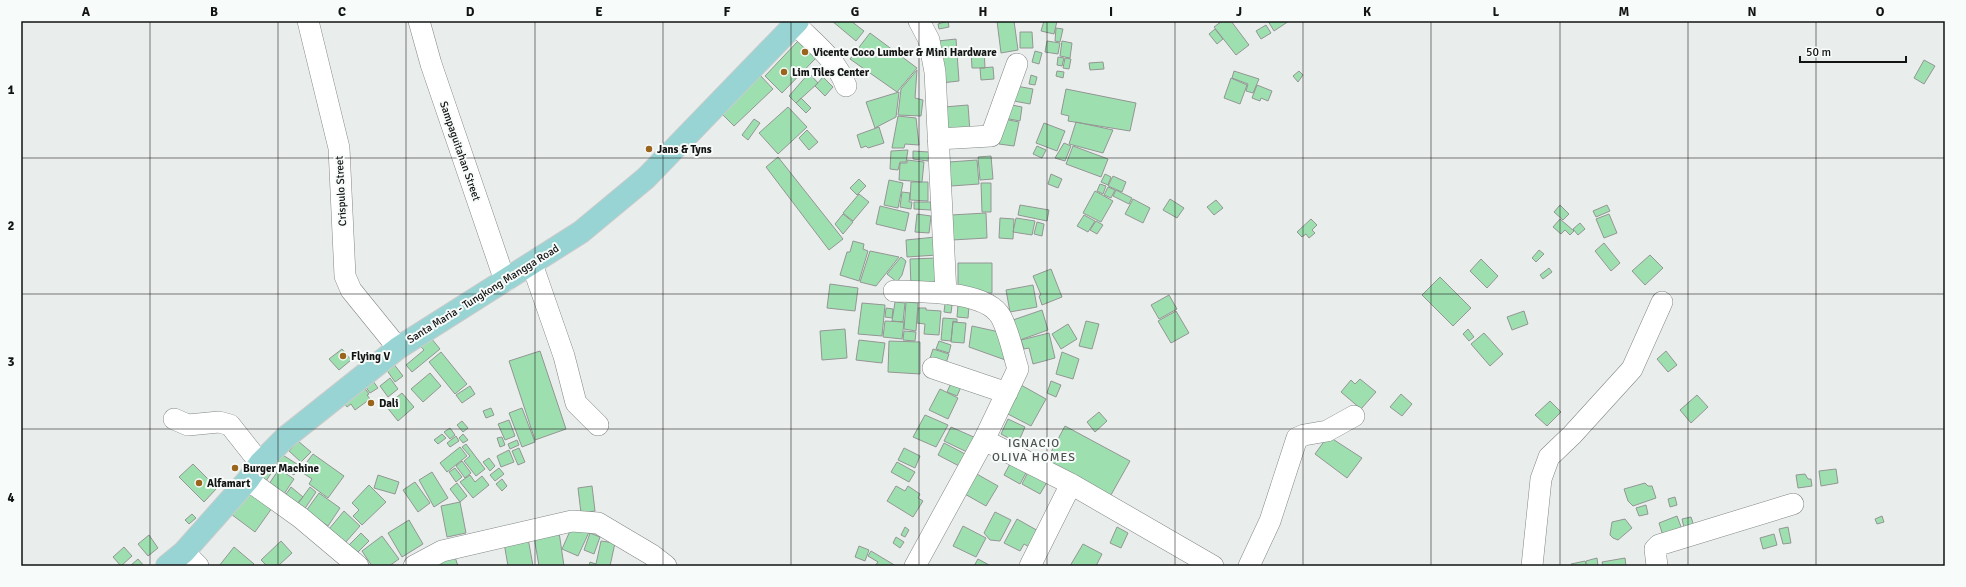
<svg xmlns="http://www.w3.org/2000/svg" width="1966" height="587" viewBox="0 0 1966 587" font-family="Signika,sans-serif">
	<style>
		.building { fill: #9edfb0; stroke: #939694 }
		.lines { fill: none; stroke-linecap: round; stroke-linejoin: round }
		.minor-casing { stroke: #828685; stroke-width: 22 }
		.major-casing { stroke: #cbcbcb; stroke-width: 24 }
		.minor { stroke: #fff; stroke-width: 21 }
		.major { stroke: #97d4d3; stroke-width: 22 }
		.grid { fill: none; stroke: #121313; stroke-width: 1; stroke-opacity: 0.55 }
		.poi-dot { fill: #9a641c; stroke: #f7fbf9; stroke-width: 1.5 }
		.labels { text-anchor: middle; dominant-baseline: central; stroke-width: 4; stroke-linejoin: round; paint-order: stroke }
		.poi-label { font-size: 11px; font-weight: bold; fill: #121313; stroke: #f7fbf9; text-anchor: start }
		.street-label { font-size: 11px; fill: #121313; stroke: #f7fbf9 }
		.neighbourhood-label { font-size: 12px; letter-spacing: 1px; fill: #4d504f; stroke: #f7fbf9 }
		.neatline { fill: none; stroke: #121313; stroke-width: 1.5 }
		.grid-label { font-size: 13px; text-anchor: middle; font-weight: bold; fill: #121313 }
	</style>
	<rect width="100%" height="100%" fill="#e9eeec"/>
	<!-- building -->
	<path class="building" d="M 832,21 L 851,21 L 864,31 L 856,41 Z
		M 948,21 L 949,27 L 939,29 L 938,24 Z
		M 997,21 L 1014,21 L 1018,50 L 1001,53 Z
		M 1044,21 L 1057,21 L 1054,34 L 1041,31 Z
		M 1222,21 L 1231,21 L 1249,45 L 1236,55 L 1214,27 Z
		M 1268,21 L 1289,21 L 1274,31 Z
		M 1266,25 L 1271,33 L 1261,39 L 1256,31 Z
		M 1056,28 L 1063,29 L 1060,42 L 1055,41 Z
		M 1215,29 L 1223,39 L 1217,44 L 1209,34 Z
		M 1020,32 L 1032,32 L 1033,48 L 1020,48 Z
		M 870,33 L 917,68 L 897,92 L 850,59 Z
		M 956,39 L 959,81 L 941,83 L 938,41 Z
		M 798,41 L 816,58 L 782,93 L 765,76 Z
		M 1047,41 L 1060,43 L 1058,54 L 1045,52 Z
		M 1062,41 L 1072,43 L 1070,58 L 1060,56 Z
		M 984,49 L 985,68 L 972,68 L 971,50 Z
		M 1035,51 L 1042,53 L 1039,64 L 1032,62 Z
		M 1058,57 L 1064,58 L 1062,66 L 1057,65 Z
		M 1065,58 L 1071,59 L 1069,69 L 1063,68 Z
		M 1924,60 L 1935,66 L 1924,84 L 1914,78 Z
		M 1103,62 L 1104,69 L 1090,70 L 1089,63 Z
		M 993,67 L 994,79 L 981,80 L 980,68 Z
		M 917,70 L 915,98 L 923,100 L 921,116 L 898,115 L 901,89 Z
		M 1057,71 L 1064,72 L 1063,78 L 1056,76 Z
		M 1234,71 L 1259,79 L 1253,93 L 1246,91 L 1248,84 L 1232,78 Z
		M 1299,71 L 1303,75 L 1298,82 L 1293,76 Z
		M 809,73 L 818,83 L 796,103 L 789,96 Z
		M 759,74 L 773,89 L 734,126 L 720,112 Z
		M 1031,75 L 1037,77 L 1035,85 L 1029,84 Z
		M 823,77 L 833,87 L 825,96 L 815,86 Z
		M 1231,78 L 1247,85 L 1240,104 L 1224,98 Z
		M 1257,85 L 1272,91 L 1268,101 L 1261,98 L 1260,101 L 1252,98 Z
		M 1016,86 L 1033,89 L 1030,104 L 1014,101 Z
		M 1066,89 L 1136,103 L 1130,131 L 1068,121 L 1069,116 L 1061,114 Z
		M 899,92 L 896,117 L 875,128 L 866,102 Z
		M 801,98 L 811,108 L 806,113 L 796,103 Z
		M 1007,104 L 1022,107 L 1020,121 L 1004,118 Z
		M 968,105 L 970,132 L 945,133 L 944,107 Z
		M 788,107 L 807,127 L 778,154 L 759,133 Z
		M 898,116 L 916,118 L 919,145 L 905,144 L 904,148 L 892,148 Z
		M 754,119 L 760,123 L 748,140 L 742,135 Z
		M 1004,119 L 1019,122 L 1014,146 L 999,144 Z
		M 1076,122 L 1113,130 L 1103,153 L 1069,144 Z
		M 1044,123 L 1065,131 L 1057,151 L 1036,143 Z
		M 879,127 L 884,143 L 868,148 L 866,146 L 861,148 L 857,135 Z
		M 807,130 L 818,142 L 809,150 L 799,138 Z
		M 1064,143 L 1071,146 L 1065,161 L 1055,158 Z
		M 1037,146 L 1046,150 L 1042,158 L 1033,154 Z
		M 1073,146 L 1108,159 L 1101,177 L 1066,164 Z
		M 908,150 L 906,162 L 900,162 L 898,170 L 890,169 L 891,151 Z
		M 913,151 L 929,152 L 928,161 L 913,159 Z
		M 991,156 L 993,179 L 980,180 L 978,157 Z
		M 778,157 L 843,239 L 829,250 L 766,167 Z
		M 907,160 L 924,162 L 922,182 L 899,180 L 900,163 L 907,163 Z
		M 977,160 L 979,184 L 951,186 L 949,162 Z
		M 1051,174 L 1062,179 L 1058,188 L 1048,184 Z
		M 1105,174 L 1111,177 L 1108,185 L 1101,182 Z
		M 1113,176 L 1126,182 L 1122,192 L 1108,186 Z
		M 859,179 L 866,186 L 857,195 L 850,188 Z
		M 889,180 L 903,183 L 898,208 L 884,205 Z
		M 911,182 L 928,182 L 928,201 L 910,200 Z
		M 981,183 L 991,183 L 991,212 L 982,212 Z
		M 1100,184 L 1106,186 L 1103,194 L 1097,191 Z
		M 1108,187 L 1115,190 L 1111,198 L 1104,195 Z
		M 1116,190 L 1132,198 L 1129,204 L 1113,196 Z
		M 1095,191 L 1113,201 L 1101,222 L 1083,213 Z
		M 902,192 L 910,193 L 909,202 L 912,202 L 911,209 L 900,207 Z
		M 859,194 L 869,202 L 853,221 L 843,213 Z
		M 1133,199 L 1150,208 L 1143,223 L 1125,214 Z
		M 1170,199 L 1184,208 L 1177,218 L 1163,210 Z
		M 1216,200 L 1223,208 L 1214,215 L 1207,207 Z
		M 914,202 L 931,202 L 931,210 L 914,209 Z
		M 1020,205 L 1049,210 L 1047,221 L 1018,215 Z
		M 1560,205 L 1569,214 L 1563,220 L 1554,212 Z
		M 1607,205 L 1610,211 L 1596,217 L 1593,211 Z
		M 880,206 L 909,213 L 905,231 L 876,224 Z
		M 986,213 L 987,238 L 952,240 L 951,215 Z
		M 843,214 L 853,222 L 843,234 L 835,224 Z
		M 917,214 L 931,216 L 929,233 L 915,232 Z
		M 1609,214 L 1617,233 L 1604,238 L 1596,219 Z
		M 1084,215 L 1095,221 L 1088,232 L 1077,226 Z
		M 1000,218 L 1014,219 L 1013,239 L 999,238 Z
		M 1016,218 L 1035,221 L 1032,235 L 1013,232 Z
		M 1311,219 L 1317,225 L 1312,230 L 1315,233 L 1309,238 L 1306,234 L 1302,237 L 1297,232 Z
		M 1560,219 L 1574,231 L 1570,235 L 1565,230 L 1561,234 L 1553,227 Z
		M 1096,221 L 1103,225 L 1097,234 L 1090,230 Z
		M 1037,222 L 1044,224 L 1042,236 L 1034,234 Z
		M 1580,223 L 1585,229 L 1578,235 L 1573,229 Z
		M 936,237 L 937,255 L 907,257 L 906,240 Z
		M 853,241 L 864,244 L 863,249 L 868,251 L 859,281 L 840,275 L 847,252 L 850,252 Z
		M 1604,243 L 1620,263 L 1611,271 L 1595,251 Z
		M 1539,250 L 1544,254 L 1536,262 L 1532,258 Z
		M 870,251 L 899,257 L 876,286 L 860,282 Z
		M 1650,255 L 1663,268 L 1645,285 L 1632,271 Z
		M 901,257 L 906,261 L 902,275 L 897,282 L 887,274 Z
		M 936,258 L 937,286 L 911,287 L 910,259 Z
		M 1481,259 L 1498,276 L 1487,288 L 1470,271 Z
		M 958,263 L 992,263 L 992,293 L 958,293 Z
		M 1549,268 L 1552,272 L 1543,279 L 1540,275 Z
		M 1051,269 L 1062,297 L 1042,305 L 1039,296 L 1041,295 L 1033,276 Z
		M 1440,277 L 1471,308 L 1453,326 L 1422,295 Z
		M 830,284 L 858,288 L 855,311 L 827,308 Z
		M 1033,285 L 1037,307 L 1010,312 L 1006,290 Z
		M 1169,295 L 1177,309 L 1159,319 L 1151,305 Z
		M 895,302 L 905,303 L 903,322 L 892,321 Z
		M 906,302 L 918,303 L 916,331 L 904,329 Z
		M 862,303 L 885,305 L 882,336 L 858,334 Z
		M 945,304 L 952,305 L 951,313 L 944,312 Z
		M 958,305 L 969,306 L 968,318 L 957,317 Z
		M 886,308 L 893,309 L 892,318 L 885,317 Z
		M 918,308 L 926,308 L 926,310 L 941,311 L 939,335 L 924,334 L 925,324 L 917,323 Z
		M 1042,310 L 1048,330 L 1020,340 L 1013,320 Z
		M 1176,311 L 1189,333 L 1171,343 L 1158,321 Z
		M 1524,311 L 1528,324 L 1512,330 L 1507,317 Z
		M 943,318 L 957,319 L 957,322 L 953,321 L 951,341 L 941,340 Z
		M 885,321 L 904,322 L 902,339 L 883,337 Z
		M 1086,321 L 1099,324 L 1092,349 L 1079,346 Z
		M 953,322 L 966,323 L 964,343 L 951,342 Z
		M 1068,324 L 1077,339 L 1061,349 L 1052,334 Z
		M 972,326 L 1004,333 L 1011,362 L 969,347 Z
		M 845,329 L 847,358 L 822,360 L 820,331 Z
		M 1468,329 L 1474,337 L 1469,341 L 1463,334 Z
		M 904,331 L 916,332 L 915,341 L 903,340 Z
		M 1049,333 L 1055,358 L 1033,364 L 1029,348 L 1024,349 L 1021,340 Z
		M 1484,333 L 1503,354 L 1490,366 L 1471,344 Z
		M 431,338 L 440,349 L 412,372 L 406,365 L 424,350 L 420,346 Z
		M 859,340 L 885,343 L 882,363 L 856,360 Z
		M 889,341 L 920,342 L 920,374 L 888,372 Z
		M 939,341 L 951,345 L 949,353 L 936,349 Z
		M 342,349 L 351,360 L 339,370 L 329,359 Z
		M 933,349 L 949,354 L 944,369 L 928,364 Z
		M 540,351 L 566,429 L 535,440 L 509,361 Z
		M 1666,351 L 1677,365 L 1668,372 L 1657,359 Z
		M 441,352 L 467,384 L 455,394 L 429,362 Z
		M 1062,352 L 1079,359 L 1073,379 L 1056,374 Z
		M 393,363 L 403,376 L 395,382 L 386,369 Z
		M 430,373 L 441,386 L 423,402 L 411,389 Z
		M 370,377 L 378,388 L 370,393 L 362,382 Z
		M 390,378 L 398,389 L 388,397 L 380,386 Z
		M 1360,379 L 1376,392 L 1361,409 L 1341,392 L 1351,380 L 1355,384 Z
		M 1051,381 L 1061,385 L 1056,397 L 1047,393 Z
		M 361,383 L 369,394 L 367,395 L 370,399 L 355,410 L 351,404 L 347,407 L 340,398 Z
		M 951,383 L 961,387 L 957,396 L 947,392 Z
		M 1021,385 L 1046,399 L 1031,426 L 1006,413 Z
		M 470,386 L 475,394 L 462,403 L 456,395 Z
		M 940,389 L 958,398 L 948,419 L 929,410 Z
		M 402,393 L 414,407 L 398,421 L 386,406 Z
		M 1401,394 L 1412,404 L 1402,416 L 1390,407 Z
		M 1697,395 L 1708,407 L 1691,423 L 1680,410 Z
		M 1550,401 L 1561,412 L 1547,426 L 1535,415 Z
		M 491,408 L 494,415 L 486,418 L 483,411 Z
		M 522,408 L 535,442 L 522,447 L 509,413 Z
		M 1099,412 L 1107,421 L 1095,432 L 1087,422 Z
		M 925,415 L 948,425 L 936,447 L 913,437 Z
		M 1008,419 L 1025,427 L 1018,443 L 1001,434 Z
		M 509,420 L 515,436 L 505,440 L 498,424 Z
		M 462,421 L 468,428 L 463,432 L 457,425 Z
		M 1065,426 L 1130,461 L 1107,502 L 1043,467 Z
		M 951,427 L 976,438 L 969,453 L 944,441 Z
		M 450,428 L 455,435 L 450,439 L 444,432 Z
		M 442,434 L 446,438 L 438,444 L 434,440 Z
		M 463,434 L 468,440 L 463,443 L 459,438 Z
		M 456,436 L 459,441 L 450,447 L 447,443 Z
		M 1328,436 L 1362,458 L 1347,478 L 1315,454 Z
		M 502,437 L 505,445 L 500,447 L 497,438 Z
		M 517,440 L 519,445 L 510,449 L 508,444 Z
		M 298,441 L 311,452 L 301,462 L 289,451 Z
		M 944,443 L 967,455 L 961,467 L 938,455 Z
		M 466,444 L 485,469 L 476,476 L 464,461 L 470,456 L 462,447 Z
		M 460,447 L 467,456 L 447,472 L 440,463 Z
		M 519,448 L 525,462 L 518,465 L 512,451 Z
		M 904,448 L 920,456 L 915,468 L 898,460 Z
		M 509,450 L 514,462 L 501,467 L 497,456 Z
		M 278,452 L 300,466 L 294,475 L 272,461 Z
		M 313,454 L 344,476 L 328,498 L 309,484 L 312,479 L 300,471 Z
		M 489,458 L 495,466 L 490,471 L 483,462 Z
		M 266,459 L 276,466 L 264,484 L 254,478 Z
		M 462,461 L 471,473 L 465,478 L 456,466 Z
		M 897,462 L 915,472 L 909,482 L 891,472 Z
		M 1011,462 L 1027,471 L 1020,484 L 1004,475 Z
		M 193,464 L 217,488 L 204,502 L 179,477 Z
		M 455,468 L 462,477 L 456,482 L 449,472 Z
		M 499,468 L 504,474 L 495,481 L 490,475 Z
		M 279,469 L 294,479 L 282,497 L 267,487 Z
		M 1836,469 L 1838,483 L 1821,486 L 1819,471 Z
		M 432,472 L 448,498 L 434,507 L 419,480 Z
		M 1028,472 L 1047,482 L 1040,494 L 1022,484 Z
		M 975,473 L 998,486 L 986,506 L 963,493 Z
		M 1805,474 L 1808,479 L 1811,479 L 1812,486 L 1798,488 L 1796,475 Z
		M 378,475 L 399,482 L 395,494 L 374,488 Z
		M 470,475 L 475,482 L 482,476 L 489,485 L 473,498 L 460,482 Z
		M 502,479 L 507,486 L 502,491 L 496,484 Z
		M 415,482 L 430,503 L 418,512 L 403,490 Z
		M 457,483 L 467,496 L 460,502 L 450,489 Z
		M 1645,483 L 1648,486 L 1652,486 L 1656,498 L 1633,506 L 1628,501 L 1624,489 Z
		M 369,485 L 386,502 L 362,525 L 353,516 L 359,510 L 352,503 Z
		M 592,486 L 595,511 L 581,513 L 578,488 Z
		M 896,486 L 905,491 L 908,486 L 920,494 L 918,498 L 923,501 L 913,517 L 887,501 Z
		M 291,487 L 303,497 L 295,506 L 284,497 Z
		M 310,487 L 316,492 L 304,510 L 297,505 Z
		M 248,491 L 272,508 L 255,532 L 231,514 Z
		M 319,493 L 340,508 L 328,526 L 306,511 Z
		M 1675,497 L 1677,505 L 1670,507 L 1668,499 Z
		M 460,502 L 466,533 L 447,537 L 441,506 Z
		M 1646,505 L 1648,514 L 1639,516 L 1636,508 Z
		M 344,511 L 360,526 L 345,543 L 329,529 Z
		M 995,512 L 1011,520 L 1000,541 L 990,540 L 984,533 Z
		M 192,514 L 196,518 L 189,524 L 185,520 Z
		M 1677,516 L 1683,532 L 1664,539 L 1659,523 Z
		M 1882,516 L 1884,522 L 1877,524 L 1875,519 Z
		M 1691,517 L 1695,529 L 1685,532 L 1682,519 Z
		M 1017,519 L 1040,532 L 1031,548 L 1024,544 L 1020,551 L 1004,543 Z
		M 1625,519 L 1632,528 L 1618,540 L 1613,538 L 1610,535 L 1612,522 Z
		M 409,520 L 423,544 L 402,557 L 388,533 Z
		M 574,522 L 590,530 L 578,556 L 562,549 Z
		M 963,526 L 986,538 L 976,557 L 953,546 Z
		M 905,527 L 909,530 L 905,537 L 901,535 Z
		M 1117,527 L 1128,533 L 1121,548 L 1110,543 Z
		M 1788,527 L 1791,543 L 1783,544 L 1779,529 Z
		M 559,532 L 564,566 L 539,566 L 534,537 Z
		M 361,533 L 369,541 L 354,556 L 346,548 Z
		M 590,533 L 600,537 L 594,554 L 584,550 Z
		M 1774,534 L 1777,545 L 1763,549 L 1760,538 Z
		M 149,535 L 158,548 L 148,556 L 138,544 Z
		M 382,536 L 399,559 L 389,566 L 372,566 L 362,551 Z
		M 896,537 L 904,542 L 900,548 L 893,543 Z
		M 528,538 L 533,566 L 508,566 L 504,543 Z
		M 281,541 L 292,553 L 278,566 L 267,566 L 261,560 Z
		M 601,541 L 615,543 L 610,566 L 589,566 L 590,562 L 596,564 Z
		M 1083,544 L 1102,554 L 1096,566 L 1070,566 Z
		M 859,546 L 869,550 L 865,561 L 855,557 Z
		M 124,547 L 132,556 L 121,566 L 113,557 Z
		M 234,547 L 254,564 L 252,566 L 219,566 Z
		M 871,551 L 896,566 L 875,566 L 878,562 L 868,556 Z
		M 454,554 L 458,566 L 429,566 Z
		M 1597,558 L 1598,566 L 1572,566 L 1571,564 L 1585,561 L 1586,564 L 1586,561 Z
		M 1625,558 L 1626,566 L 1603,566 L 1602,562 Z
		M 138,559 L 144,566 L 130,566 Z
		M 978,559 L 991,566 L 974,566 Z"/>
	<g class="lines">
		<!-- minor casing -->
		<g class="minor-casing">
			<path id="minor" d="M 308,21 L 339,148 L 345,276 L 351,290 L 398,348
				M 419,21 L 431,64 L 505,281
				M 919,21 L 929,40 L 935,72 L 946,294
				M 795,24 C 815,44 836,59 846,86
				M 938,139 L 991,136 L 1017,64
				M 532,264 L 564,356 L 576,403 L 598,425
				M 894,291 C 921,292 986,290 1001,317 C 1009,332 1013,353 1018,369 L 984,440 L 915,566
				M 933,368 L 1007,393
				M 174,419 L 188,425 L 219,422 L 230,425 L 260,463
				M 984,440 L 1071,484 L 1213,566
				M 248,480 L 301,518 L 358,566
				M 184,552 L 198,566
				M 414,566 L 442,551 L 572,521 L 598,523 L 652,555 L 666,566
				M 1030,566 L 1071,484
				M 1249,566 L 1270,521 L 1297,438 L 1304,435 L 1327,431 L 1354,416
				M 1532,566 L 1541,479 L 1549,457 L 1572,435 L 1632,369 L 1662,302
				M 1657,566 L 1655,549 L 1659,545 L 1793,504"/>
		</g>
		<!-- major casing -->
		<g class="major-casing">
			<path id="major" d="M 167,566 L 184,552 L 248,480 L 260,463 L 285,438 L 398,348 L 581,232 L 646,178 L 798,21"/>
		</g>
		<!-- minor -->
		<use href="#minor" class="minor"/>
		<!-- major -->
		<use href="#major" class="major"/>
	</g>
	<!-- grid -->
	<path class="grid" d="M 150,21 L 150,566M 278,21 L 278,566M 406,21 L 406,566M 535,21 L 535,566M 663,21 L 663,566M 791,21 L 791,566M 919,21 L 919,566M 1047,21 L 1047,566M 1175,21 L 1175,566M 1303,21 L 1303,566M 1431,21 L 1431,566M 1560,21 L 1560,566M 1688,21 L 1688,566M 1816,21 L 1816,566M 21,158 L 1945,158M 21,294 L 1945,294M 21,429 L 1945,429"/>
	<!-- markers -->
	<g class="poi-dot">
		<circle cx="805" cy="52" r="4"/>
		<circle cx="784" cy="72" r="4"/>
		<circle cx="649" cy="149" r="4"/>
		<circle cx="343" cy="356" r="4"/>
		<circle cx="371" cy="403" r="4"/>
		<circle cx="235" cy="468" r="4"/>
		<circle cx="199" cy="483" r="4"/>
	</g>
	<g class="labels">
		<!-- poi labels -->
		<g class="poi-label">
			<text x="813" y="52">Vicente Coco Lumber &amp; Mini Hardware</text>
			<text x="792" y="72">Lim Tiles Center</text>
			<text x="657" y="149">Jans &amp; Tyns</text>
			<text x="351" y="356">Flying V</text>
			<text x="379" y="403">Dali</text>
			<text x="243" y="468">Burger Machine</text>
			<text x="207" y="483">Alfamart</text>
		</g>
		<!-- street labels -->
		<g class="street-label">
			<text transform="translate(460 151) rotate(71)">Sampaguitahan Street</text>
			<text transform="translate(341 191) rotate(-93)">Crispulo Street</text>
			<text transform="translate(483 294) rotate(-32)">Santa Maria - Tungkong Mangga Road</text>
		</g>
		<!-- neighbourhood labels -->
		<g class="neighbourhood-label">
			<text x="1034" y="443">IGNACIO<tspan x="1034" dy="14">OLIVA HOMES</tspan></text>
		</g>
	</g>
	<!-- border -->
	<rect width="1966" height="587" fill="none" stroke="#f7fbf9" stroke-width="44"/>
	<!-- scale -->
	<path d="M1800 56v6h106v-6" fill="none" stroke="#121313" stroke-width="2"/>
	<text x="1806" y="56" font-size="12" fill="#121313" stroke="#f7fbf9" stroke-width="3" paint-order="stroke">50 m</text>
	<rect x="22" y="22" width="1922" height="543" class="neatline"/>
	<g class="grid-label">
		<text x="86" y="16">A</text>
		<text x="214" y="16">B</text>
		<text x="342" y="16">C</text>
		<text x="470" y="16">D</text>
		<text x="599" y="16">E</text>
		<text x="727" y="16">F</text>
		<text x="855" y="16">G</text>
		<text x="983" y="16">H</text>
		<text x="1111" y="16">I</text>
		<text x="1239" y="16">J</text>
		<text x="1367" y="16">K</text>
		<text x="1496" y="16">L</text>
		<text x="1624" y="16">M</text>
		<text x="1752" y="16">N</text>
		<text x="1880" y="16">O</text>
		<text x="11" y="94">1</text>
		<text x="11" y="230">2</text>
		<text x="11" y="366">3</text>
		<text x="11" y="502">4</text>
	</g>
</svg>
